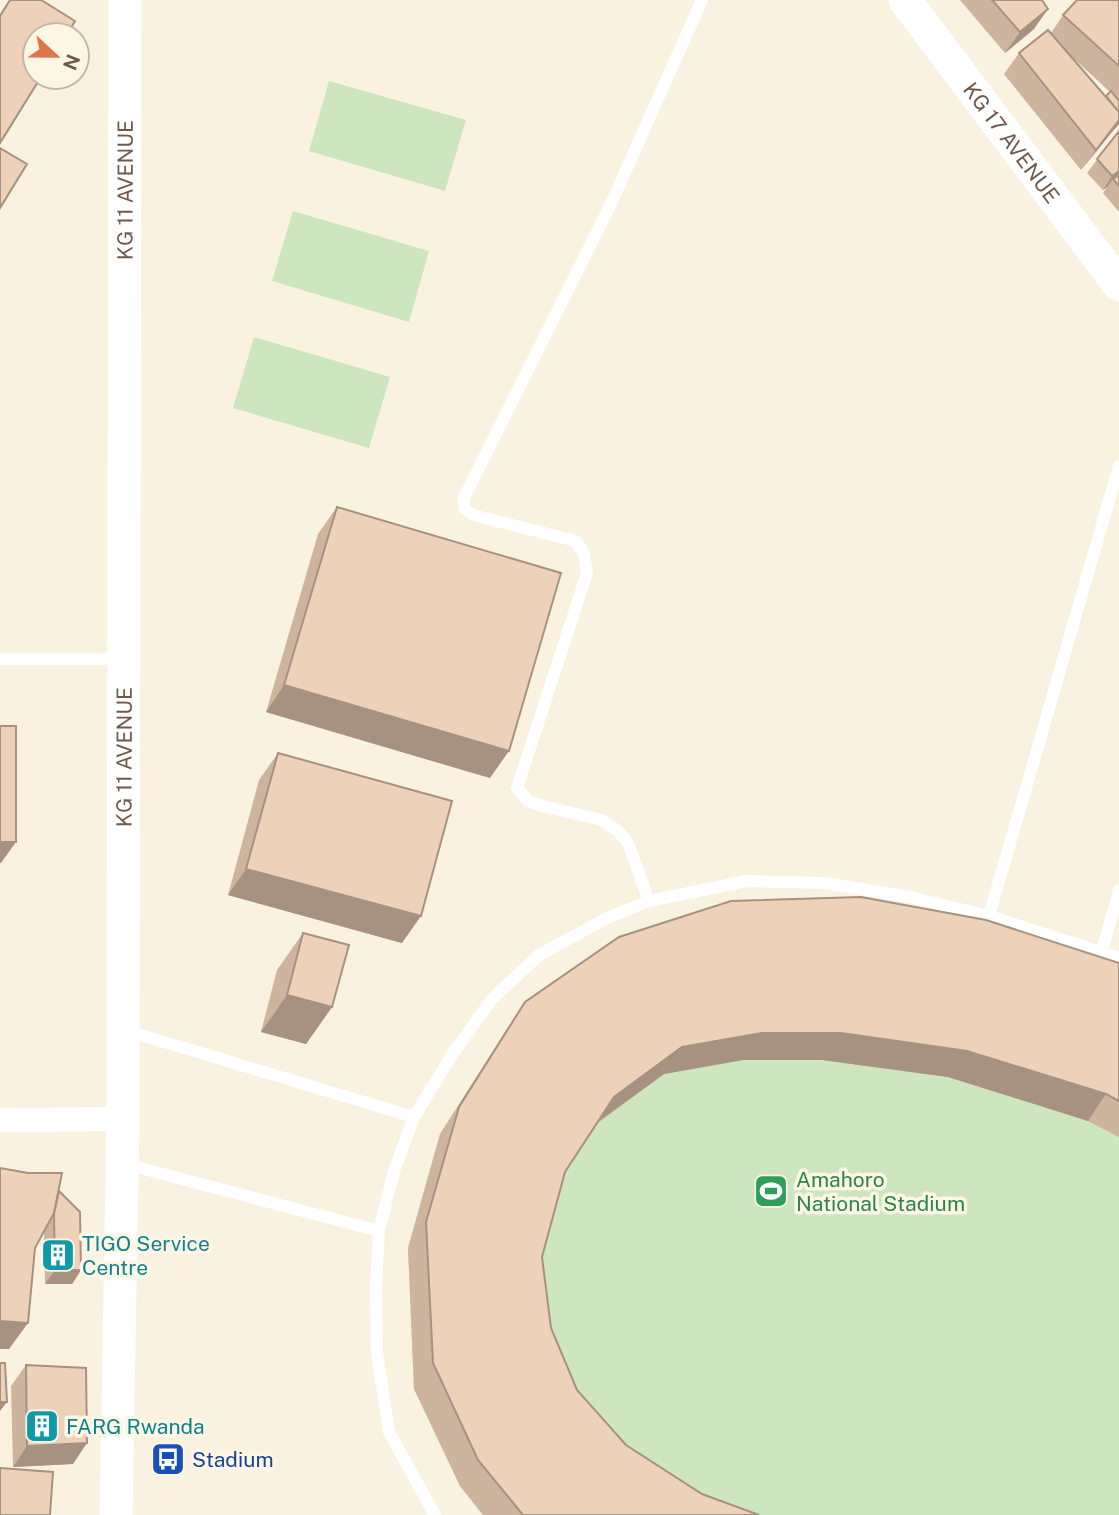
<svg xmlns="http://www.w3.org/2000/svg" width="1119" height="1515" viewBox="0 0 1119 1515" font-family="'Public Sans',sans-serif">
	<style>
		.garden { fill: #cde6c0 }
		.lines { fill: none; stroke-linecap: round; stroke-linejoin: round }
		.lane { stroke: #fff; stroke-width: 12 }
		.street { stroke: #fff; stroke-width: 24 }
		.secondary { stroke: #fff; stroke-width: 33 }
		.wall { fill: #cdb49f; fill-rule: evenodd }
		.shaded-wall { fill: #a79282 }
		.building { fill: #eed1b9; stroke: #a79282; stroke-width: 2 }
		.labels { text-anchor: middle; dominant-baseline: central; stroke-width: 7; stroke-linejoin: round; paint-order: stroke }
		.street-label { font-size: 21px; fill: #6f5949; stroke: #fef6e5 }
		.leisure-label { font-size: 21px; fill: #27864d; stroke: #fef6e5; text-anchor: start }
		.culture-label { font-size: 21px; fill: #0d838f; stroke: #fef6e5; text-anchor: start }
		.transit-label { font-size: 21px; fill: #164399; stroke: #fef6e5; text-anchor: start }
	</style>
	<rect width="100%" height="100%" fill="#faf2e0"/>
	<!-- garden -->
	<path class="garden" d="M 329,81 L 466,120 L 445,191 L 309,151 Z
		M 293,211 L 429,251 L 409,322 L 272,281 Z
		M 254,337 L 390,377 L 369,448 L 233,408 Z
		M 1119,996 L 1119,1515 L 483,1515 L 460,1486 L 414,1389 L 408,1248 L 440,1134 L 507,1029 Z"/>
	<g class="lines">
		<!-- lane -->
		<path class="lane" d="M 0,659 L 122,659
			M 649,901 L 628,843 L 618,831 L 602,820 L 542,806 L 528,801 L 517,788 L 587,573 L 584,554 L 576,541 L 473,515 L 464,508 L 464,498 L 610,206 L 702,0
			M 989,916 L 1119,466
			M 1102,951 L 1119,890
			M 124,1030 L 414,1117
			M 125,1164 L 379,1231
			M 435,1515 L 389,1432 L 377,1353 L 376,1287 L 379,1231 L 394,1171 L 414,1117 L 452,1055 L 492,999 L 539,955 L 607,918 L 649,901 L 747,881 L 825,883 L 910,897 L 989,916 L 1119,958"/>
		<!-- street -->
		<path class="street" d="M 0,1120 L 123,1119"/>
		<!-- secondary -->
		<g class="secondary">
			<path id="s1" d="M 905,0 L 1119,285"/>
			<path id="s2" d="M 116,1515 L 123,1119 L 125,0"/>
		</g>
	</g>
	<!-- wall -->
	<path class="wall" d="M 960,0 L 1042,0 L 1034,29 L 1005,53 Z
		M 1119,0 L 1119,100 L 1116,97 L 1119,101 L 1119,124 L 1112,132 L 1081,170 L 1004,74 L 1019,53 L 1051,33 L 1063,15 ZM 1071,56 L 1110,92 L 1106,96 Z
		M 1119,131 L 1119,212 L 1103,193 L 1107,187 L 1103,190 L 1087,173 Z
		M 337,507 L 490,778 L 266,712 L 318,534 Z
		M 278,753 L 402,943 L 228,895 L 259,780 Z
		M 303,933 L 332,1007 L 306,1044 L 261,1032 L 277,970 Z
		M 1119,963 L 1119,1137 L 1088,1121 L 948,1077 L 822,1060 L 743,1060 L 664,1074 L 598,1123 L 565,1172 L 542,1257 L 551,1328 L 577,1390 L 626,1445 L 702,1494 L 759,1515 L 483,1515 L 460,1486 L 414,1389 L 408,1248 L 440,1134 L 507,1029 L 525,1002 Z
		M 0,1168 L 59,1191 L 81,1270 L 72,1284 L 45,1284 L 44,1232 L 35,1248 L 9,1349 Z
		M 26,1365 L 73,1464 L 13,1467 L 11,1386 Z"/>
	<!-- shaded-wall -->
	<path class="shaded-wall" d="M 1048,9 L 1034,29 L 1005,53 L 1020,32 Z
		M 1119,120 L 1119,124 L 1112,132 L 1081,170 L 1096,150 Z
		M 1119,171 L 1119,179 L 1113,179 L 1107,187 L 1103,190 L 1112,176 Z
		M 284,685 L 509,751 L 490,778 L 266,712 Z
		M 0,842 L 16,842 L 1,863 L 0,863 Z
		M 246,869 L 421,916 L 402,943 L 228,895 Z
		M 287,995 L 332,1007 L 306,1044 L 261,1032 Z
		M 762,1033 L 841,1033 L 967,1051 L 1106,1094 L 1088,1121 L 948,1077 L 822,1060 L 743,1060 L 664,1074 L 595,1124 L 614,1097 L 682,1047 Z
		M 55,1270 L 81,1270 L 72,1284 L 45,1284 Z
		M 0,1321 L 28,1323 L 9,1349 L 0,1349 Z
		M 0,1402 L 7,1402 L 0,1411 Z
		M 87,1443 L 73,1464 L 13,1467 L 27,1446 Z"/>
	<!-- building -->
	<path class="building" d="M 10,0 L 41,0 L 75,21 L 67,35 L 35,35 L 35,77 L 41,77 L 0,143 L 0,16 Z
		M 992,0 L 1042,0 L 1048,9 L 1020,32 Z
		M 1077,0 L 1119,0 L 1119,66 L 1063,15 Z
		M 1048,30 L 1119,112 L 1119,120 L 1096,150 L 1019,53 Z
		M 1111,91 L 1119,101 L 1119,112 L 1106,96 Z
		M 1119,131 L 1119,171 L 1112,176 L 1097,159 Z
		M 0,148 L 27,164 L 0,208 Z
		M 1119,175 L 1119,186 L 1113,179 Z
		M 337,507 L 561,573 L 509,751 L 284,685 Z
		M 0,726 L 16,726 L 16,842 L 0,842 Z
		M 278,753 L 452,801 L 421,916 L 246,869 Z
		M 861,897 L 986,920 L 1119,963 L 1119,1101 L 1106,1094 L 967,1051 L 841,1033 L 762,1033 L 682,1047 L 614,1097 L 565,1172 L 542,1257 L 551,1328 L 577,1390 L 626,1445 L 702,1494 L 759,1515 L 523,1515 L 478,1460 L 433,1363 L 426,1222 L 459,1107 L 525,1002 L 619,937 L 731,901 Z
		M 303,933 L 349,945 L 332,1007 L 287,995 Z
		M 0,1168 L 28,1173 L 62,1173 L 54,1213 L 35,1248 L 28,1323 L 0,1321 Z
		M 59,1191 L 80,1212 L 81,1270 L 55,1270 L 54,1214 Z
		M 0,1363 L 5,1363 L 7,1402 L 0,1402 Z
		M 26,1365 L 86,1368 L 87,1443 L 27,1446 Z
		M 0,1468 L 53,1472 L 50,1515 L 0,1515 Z"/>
	<!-- icons -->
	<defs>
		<g id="stadium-square" transform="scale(1.75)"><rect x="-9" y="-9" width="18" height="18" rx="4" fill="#2e9e5b" stroke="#fef6e5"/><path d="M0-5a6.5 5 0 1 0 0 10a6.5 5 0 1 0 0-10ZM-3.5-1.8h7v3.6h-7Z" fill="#fff"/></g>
		<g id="building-square" transform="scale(1.75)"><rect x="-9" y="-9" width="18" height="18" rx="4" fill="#0f9aa8" stroke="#fef6e5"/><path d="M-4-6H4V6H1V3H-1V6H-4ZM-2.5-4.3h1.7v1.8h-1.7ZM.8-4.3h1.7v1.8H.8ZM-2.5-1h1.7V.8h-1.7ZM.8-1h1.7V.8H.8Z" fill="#fff"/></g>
		<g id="bus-square" transform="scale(1.75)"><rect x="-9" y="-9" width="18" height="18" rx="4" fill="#1a4fb4" stroke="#fef6e5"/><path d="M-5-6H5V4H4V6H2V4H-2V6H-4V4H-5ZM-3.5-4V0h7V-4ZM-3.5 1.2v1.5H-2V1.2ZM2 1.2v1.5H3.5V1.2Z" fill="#fff"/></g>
	</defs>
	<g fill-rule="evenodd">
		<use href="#stadium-square" x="771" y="1191"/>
		<use href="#building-square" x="58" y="1255"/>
		<use href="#building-square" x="42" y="1426"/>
		<use href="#bus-square" x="168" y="1459"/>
	</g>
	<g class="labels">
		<!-- street labels -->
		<g class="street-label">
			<text stroke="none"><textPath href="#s1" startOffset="178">KG 17 AVENUE</textPath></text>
			<text stroke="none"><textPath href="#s2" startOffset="1325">KG 11 AVENUE</textPath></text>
			<text stroke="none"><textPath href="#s2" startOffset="758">KG 11 AVENUE</textPath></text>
		</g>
		<!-- leisure labels -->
		<g class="leisure-label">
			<text x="796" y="1179">Amahoro<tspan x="796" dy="24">National Stadium</tspan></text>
		</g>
		<!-- culture labels -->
		<g class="culture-label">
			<text x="82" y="1243">TIGO Service<tspan x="82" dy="24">Centre</tspan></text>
			<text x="66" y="1426">FARG Rwanda</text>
		</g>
		<!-- transit labels -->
		<g class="transit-label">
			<text x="192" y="1459">Stadium</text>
		</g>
	</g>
	<!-- north arrow -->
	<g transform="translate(56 56) rotate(112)"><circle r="33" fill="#fef6e5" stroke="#c5b7a7" stroke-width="2"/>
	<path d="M0-5L12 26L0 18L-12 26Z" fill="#de754b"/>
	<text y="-10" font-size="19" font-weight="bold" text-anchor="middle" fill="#6f5949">N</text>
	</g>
</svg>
